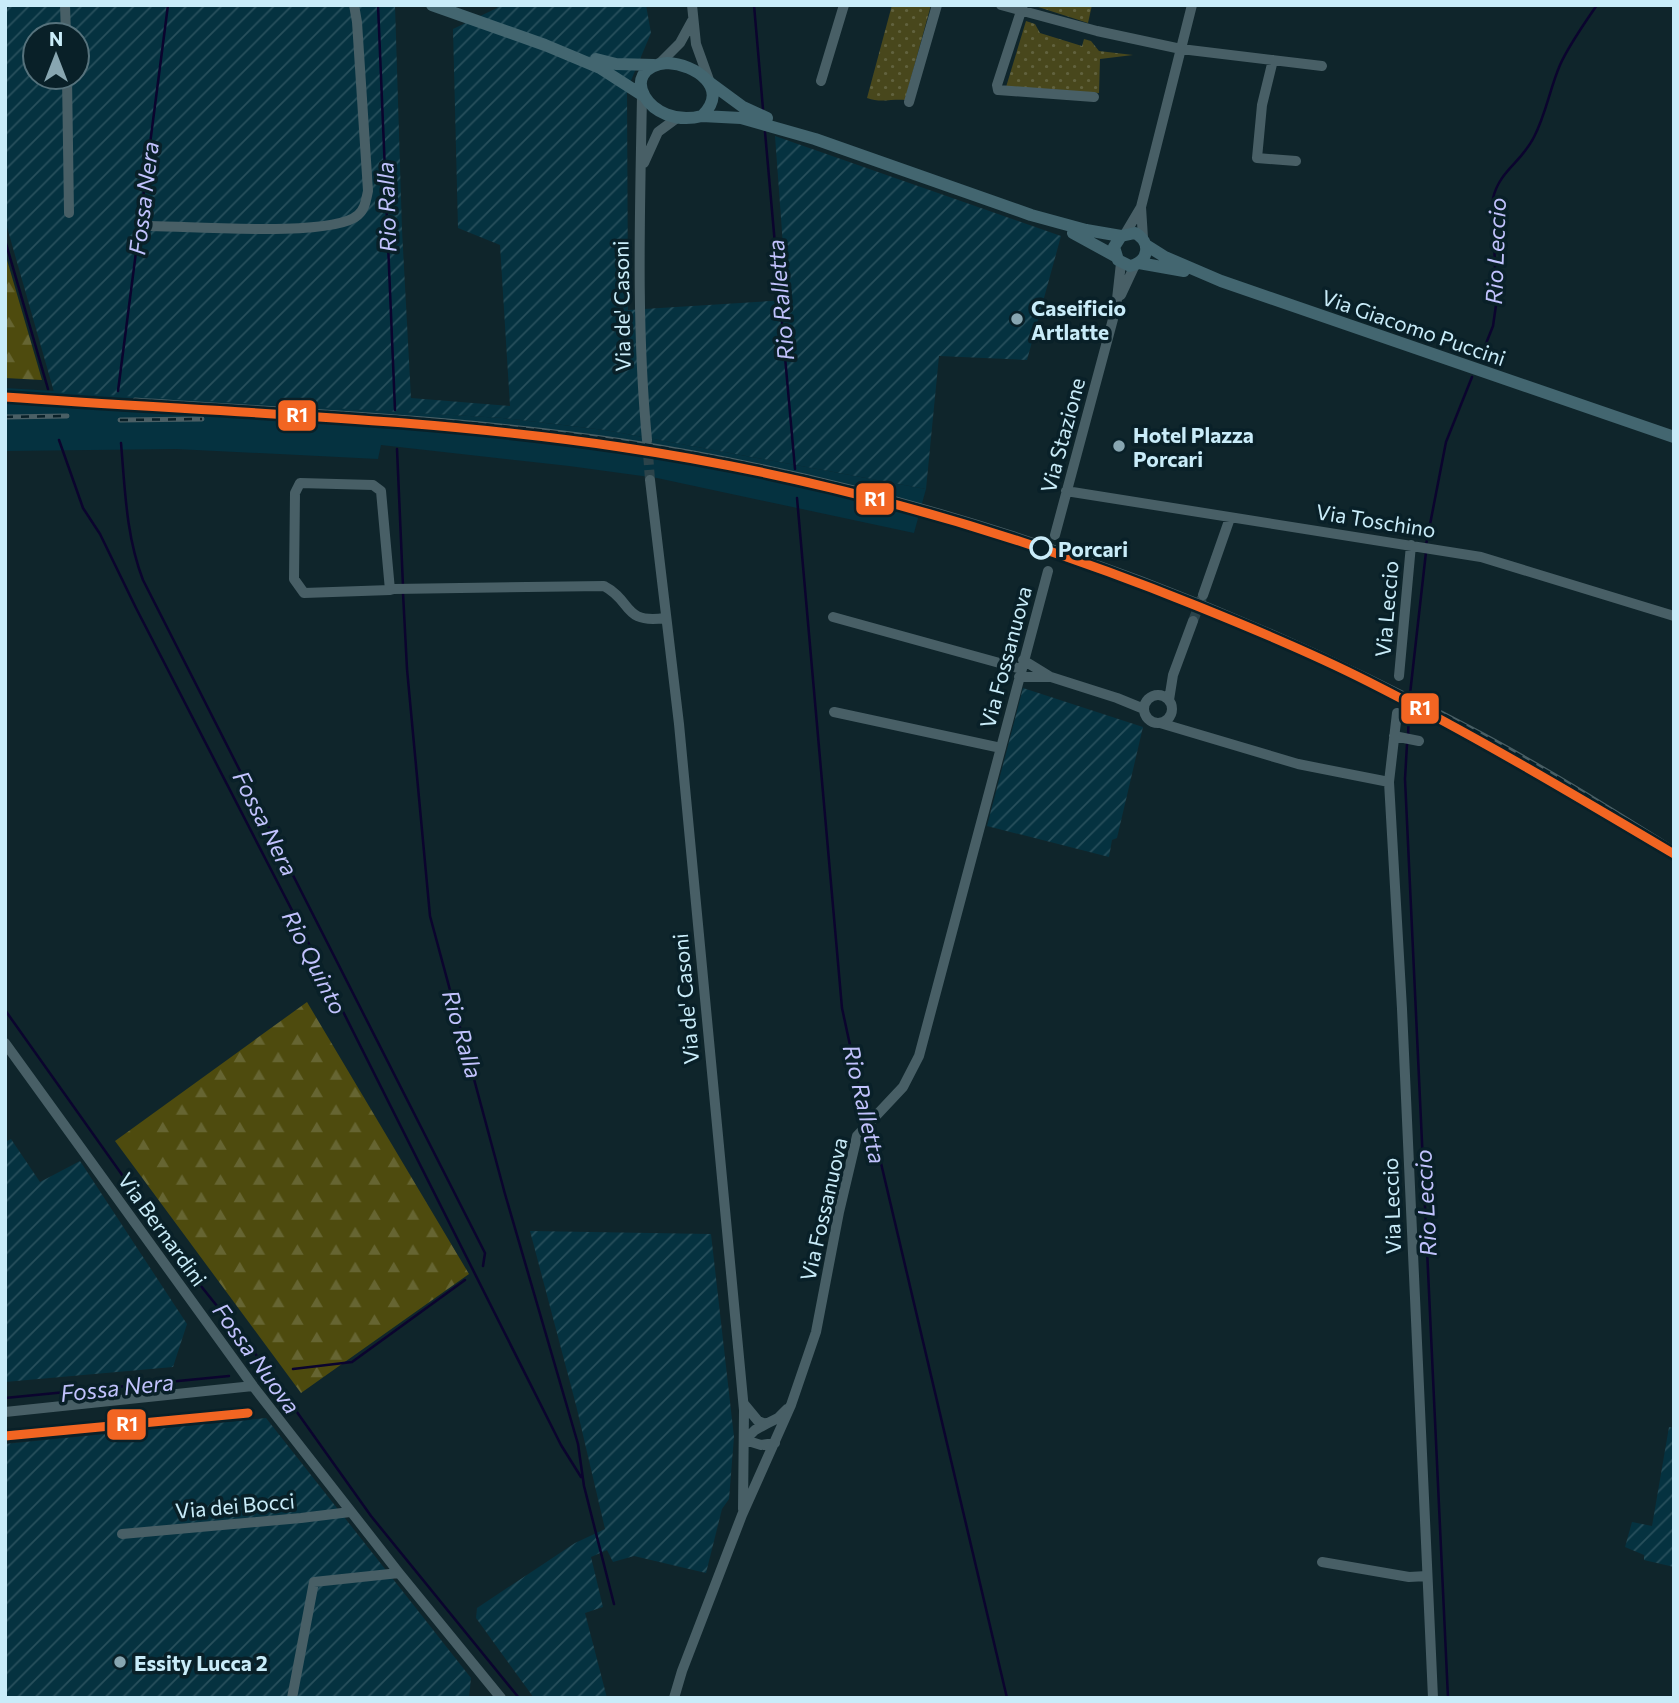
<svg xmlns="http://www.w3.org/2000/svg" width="1679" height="1703" viewBox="0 0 1679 1703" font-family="Commissioner,sans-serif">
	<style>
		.built { fill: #053240 }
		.industrial { fill: url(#industrial-furrows); fill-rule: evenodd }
		.grass { fill: url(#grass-dots) }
		.forest { fill: url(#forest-firs) }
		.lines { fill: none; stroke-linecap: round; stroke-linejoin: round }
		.stream { stroke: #0b042e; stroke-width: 2.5 }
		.minor-tunnel { stroke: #2b434a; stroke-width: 10; stroke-dasharray: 10 5; stroke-linecap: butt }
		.minor { stroke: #485f66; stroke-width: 10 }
		.major { stroke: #436670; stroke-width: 12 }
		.rail-casing { stroke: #4a5f65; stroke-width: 5 }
		.rail { stroke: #092028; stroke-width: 2.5; stroke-dasharray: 8; stroke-linecap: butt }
		.rail-1-casing { stroke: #092028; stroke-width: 14 }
		.rail-1 { stroke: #f26522; stroke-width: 9 }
		.poi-dot { fill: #88a6b1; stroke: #092028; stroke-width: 2.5 }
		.stop-dot { fill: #092028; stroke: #c9ecf9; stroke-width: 3.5 }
		.labels { text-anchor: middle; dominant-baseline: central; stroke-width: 7; stroke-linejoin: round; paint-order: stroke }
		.street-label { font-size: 21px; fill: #c9ecf9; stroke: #092028 }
		.poi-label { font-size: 21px; font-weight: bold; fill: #c9ecf9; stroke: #092028; text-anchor: start }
		.stop-label { font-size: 21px; font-weight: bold; fill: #c9ecf9; stroke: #092028; text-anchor: start }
		.water-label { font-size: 23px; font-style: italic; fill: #c1c2fd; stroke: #092028 }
		.line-badge { stroke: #092028; stroke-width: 2.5 }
		.badge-label { font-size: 19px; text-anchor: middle; font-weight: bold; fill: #fff }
	</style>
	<defs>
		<pattern id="industrial-furrows" width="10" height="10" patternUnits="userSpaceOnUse" patternTransform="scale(1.75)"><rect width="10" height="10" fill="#053240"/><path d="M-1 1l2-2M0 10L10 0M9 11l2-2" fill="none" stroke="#28505c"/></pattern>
		<pattern id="grass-dots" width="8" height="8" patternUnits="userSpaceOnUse" patternTransform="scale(1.75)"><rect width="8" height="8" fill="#48471c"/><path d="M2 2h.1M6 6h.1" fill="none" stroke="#61623e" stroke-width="1.8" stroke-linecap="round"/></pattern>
		<pattern id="forest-firs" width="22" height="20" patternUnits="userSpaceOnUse" patternTransform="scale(1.75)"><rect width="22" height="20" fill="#4e4b0e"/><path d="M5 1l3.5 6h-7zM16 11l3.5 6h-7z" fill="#666532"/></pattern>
	</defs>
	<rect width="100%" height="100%" fill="#0f252b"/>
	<!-- built -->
	<path class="built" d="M 5,388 L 503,418 L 605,430 L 926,489 L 914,533 L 657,478 L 569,466 L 381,445 L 378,459 L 176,449 L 5,451 Z"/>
	<!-- industrial -->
	<path class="industrial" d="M 5,5 L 395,5 L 402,230 L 411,398 L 510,406 L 500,245 L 458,228 L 453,29 L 497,8 L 498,5 L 646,5 L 651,33 L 627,90 L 628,310 L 787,300 L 775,136 L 1061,236 L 1027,360 L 939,356 L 926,489 L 605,430 L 503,418 L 54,392 L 5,220 ZM 35,35 L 77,35 L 77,77 L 35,77 Z
		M 1023,688 L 1143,727 L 1117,838 L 1112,840 L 1109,857 L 987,826 Z
		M 11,1139 L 40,1182 L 80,1161 L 187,1324 L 173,1367 L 5,1382 L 5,1142 Z
		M 530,1231 L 711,1234 L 734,1437 L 729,1499 L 722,1509 L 706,1573 L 634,1556 L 613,1562 L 607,1550 L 591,1557 L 603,1607 L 585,1613 L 607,1698 L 534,1698 L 476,1618 L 477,1608 L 575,1543 L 605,1529 L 576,1405 Z
		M 266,1418 L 471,1678 L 469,1698 L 5,1698 L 5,1444 Z
		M 1669,1427 L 1674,1428 L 1674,1567 L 1644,1560 L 1644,1555 L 1625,1547 L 1632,1522 L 1652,1526 Z"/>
	<!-- grass -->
	<path class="grass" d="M 892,5 L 931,5 L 905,100 C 891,99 880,103 867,98 Z
		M 1032,5 L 1092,5 L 1088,23 Z
		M 1026,21 L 1035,24 L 1040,33 L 1082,46 L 1084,39 L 1091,41 L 1099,51 L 1133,55 L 1100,59 L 1099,93 L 1006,87 Z"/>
	<!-- forest -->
	<path class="forest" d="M 5,253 L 42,380 L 5,378 Z
		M 307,1002 L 469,1274 L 301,1393 L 115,1141 Z"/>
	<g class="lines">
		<!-- stream -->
		<path class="stream" d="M 378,5 L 395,410
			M 754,5 L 763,109
			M 765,132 L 795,469
			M 5,240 L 48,389
			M 1481,356 L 1493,326 L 1496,305 L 1493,198 C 1500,170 1521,163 1534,137 C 1546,114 1550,88 1560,65 C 1569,45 1584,24 1597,5
			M 118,391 L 168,5
			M 59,440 L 83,508 L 100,534 L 136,608 L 297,920 L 561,1445 L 581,1477
			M 121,443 C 125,489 126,536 143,580 L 485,1253 L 483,1266
			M 397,449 L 403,586
			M 797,498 L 842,1008 L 862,1101 L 870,1119
			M 1426,545 L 1446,442 L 1472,377
			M 403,593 L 407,669 L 430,916 L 505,1194 L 578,1444 L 584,1486 L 614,1604
			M 1410,694 L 1426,552
			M 1408,737 L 1409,709
			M 1407,744 L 1405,779 L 1448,1698
			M 5,1010 L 201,1286 L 257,1356 L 371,1516 L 519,1698
			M 872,1125 L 1007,1698
			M 293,1369 L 352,1362 L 465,1280
			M 5,1398 L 229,1376"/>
		<!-- minor-tunnel -->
		<path class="minor-tunnel" d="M 647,440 L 650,480
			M 1193,621 L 1203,595"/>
		<!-- minor -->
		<path class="minor" d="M 65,5 L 66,35
			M 692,5 L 696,44 L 709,80
			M 1001,5 L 1097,31 L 1181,49 L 1322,66
			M 1023,5 L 997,85 L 998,90 L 1094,97
			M 1273,60 L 1262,105 L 1257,158 L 1296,161
			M 659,64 L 680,43 L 692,21
			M 67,77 L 69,213
			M 821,81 L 844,5
			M 642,95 C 640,210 636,324 647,440
			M 909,102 L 937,5
			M 644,163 L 658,132 L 677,118
			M 1141,207 L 1143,238
			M 149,226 C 187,226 333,238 358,215 C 365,209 366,200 368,191 L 357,22 L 354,5
			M 1125,234 L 1141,207 L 1192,5
			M 1121,295 L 1135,265
			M 650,480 L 679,724 L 744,1410 L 743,1509
			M 1066,491 L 1481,557 L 1674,616
			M 1055,535 L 1116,308 L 1121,263
			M 390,590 L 381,491 L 373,485 L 300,483 L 295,493 L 294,579 L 304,593 L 390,590 L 394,589 L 604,586 C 633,601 622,624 665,618
			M 1203,595 L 1230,518
			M 833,617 L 1021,669
			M 1023,660 L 1049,676
			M 1399,676 L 1411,545
			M 1019,677 L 1051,677 L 1117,698 L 1144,709
			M1144 709a14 14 0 1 1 28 0a14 14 0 1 1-28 0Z
			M 1169,700 L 1173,675 L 1193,621
			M 834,712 L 1001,748
			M 1397,713 L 1389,782 L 1402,1009 L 1433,1698
			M 1160,723 L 1298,764 L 1389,782
			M 1394,736 L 1419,741
			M 5,1043 L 253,1386 L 399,1573 L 501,1698
			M 744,1404 L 758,1421 L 766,1424 L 778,1418 L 787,1409
			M 5,1412 L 253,1386
			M 766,1424 L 755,1430 L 745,1440 L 761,1445 L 775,1443
			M 122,1534 L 301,1518 L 350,1512
			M 1322,1562 L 1409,1577 L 1427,1576
			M 292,1698 L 314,1582 L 399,1573
			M 674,1698 L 682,1671 L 742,1515 L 791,1405 L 816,1332 L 839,1212 L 857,1136 L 903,1087 L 919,1056 L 1048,571"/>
		<!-- major -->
		<path class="major" d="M 432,5 L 545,45 L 600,68 L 642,95
			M 596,59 L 616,64 L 654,65
			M 667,63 C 695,64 731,88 702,116 C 648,130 615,68 667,63 Z
			M 709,82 L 743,107 L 767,118
			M 702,116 L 741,118 L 815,139 L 1031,215 L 1086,230 L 1121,236 L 1135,233 C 1152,242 1149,262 1130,266 L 1118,260 L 1114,247 L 1121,236
			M 1073,233 L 1115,256
			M 1146,245 L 1165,257 L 1221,281 L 1674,437
			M 1139,263 L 1184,271"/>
		<!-- rail casing -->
		<g class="rail-casing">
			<path id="rail" d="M 135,400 C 297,411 461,417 623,441 C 920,487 1205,587 1470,728 C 1540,765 1607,807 1674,849
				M 5,417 L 67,416
				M 120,420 L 202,419
				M 5,1436 L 248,1413"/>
		</g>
		<!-- rail -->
		<use href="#rail" class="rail"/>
		<!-- rail-1 casing -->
		<g class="rail-1-casing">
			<path id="rail-1" d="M 5,397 C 210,412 417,417 620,447 C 818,476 1012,531 1197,606 C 1254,629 1312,653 1367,681 C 1472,734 1573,794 1674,854
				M 5,1436 L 248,1413"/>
		</g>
		<!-- rail-1 -->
		<use href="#rail-1" class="rail-1"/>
	</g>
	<!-- markers -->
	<g class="poi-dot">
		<circle cx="1017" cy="319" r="7"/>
		<circle cx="1119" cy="446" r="7"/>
		<circle cx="120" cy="1662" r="7"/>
	</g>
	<circle class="stop-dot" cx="1041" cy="548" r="10"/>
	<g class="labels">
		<!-- street labels -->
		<g class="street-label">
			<text transform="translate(621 306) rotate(-91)">Via de' Casoni</text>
			<text transform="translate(1414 327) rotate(19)">Via Giacomo Puccini</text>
			<text transform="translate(1062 435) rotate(-75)">Via Stazione</text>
			<text transform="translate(1376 520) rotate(9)">Via Toschino</text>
			<text transform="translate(1386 609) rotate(-85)">Via Leccio</text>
			<text transform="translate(1005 657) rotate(-75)">Via Fossanuova</text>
			<text transform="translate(685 999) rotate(-95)">Via de' Casoni</text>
			<text transform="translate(1391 1206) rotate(-92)">Via Leccio</text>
			<text transform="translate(823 1209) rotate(-77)">Via Fossanuova</text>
			<text transform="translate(163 1229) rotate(54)">Via Bernardini</text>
			<text transform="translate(235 1505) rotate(-5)">Via dei Bocci</text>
		</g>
		<!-- poi labels -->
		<g class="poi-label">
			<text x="1031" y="307">Caseificio<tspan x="1031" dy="24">Artlatte</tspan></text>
			<text x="1133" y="434">Hotel Plazza<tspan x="1133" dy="24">Porcari</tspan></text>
			<text x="134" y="1662">Essity Lucca 2</text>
		</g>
		<!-- stop labels -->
		<g class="stop-label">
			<text x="1058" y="548">Porcari</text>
		</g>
		<!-- water labels -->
		<g class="water-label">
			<text transform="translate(143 198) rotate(-83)">Fossa Nera</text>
			<text transform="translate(386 207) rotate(-92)">Rio Ralla</text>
			<text transform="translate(1495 251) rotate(-88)">Rio Leccio</text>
			<text transform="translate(780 300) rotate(-95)">Rio Ralletta</text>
			<text transform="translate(266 823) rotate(63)">Fossa Nera</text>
			<text transform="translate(315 962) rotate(63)">Rio Quinto</text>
			<text transform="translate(463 1034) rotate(74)">Rio Ralla</text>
			<text transform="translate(865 1104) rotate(77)">Rio Ralletta</text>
			<text transform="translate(1425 1203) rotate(-93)">Rio Leccio</text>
			<text transform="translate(257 1358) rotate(54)">Fossa Nuova</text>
			<text transform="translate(117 1387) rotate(-6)">Fossa Nera</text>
		</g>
	</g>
	<g class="line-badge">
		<rect x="277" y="399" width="40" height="33" rx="7" fill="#f26522"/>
		<rect x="855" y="482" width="40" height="34" rx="7" fill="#f26522"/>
		<rect x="1400" y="692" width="40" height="33" rx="7" fill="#f26522"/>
		<rect x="106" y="1408" width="41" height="33" rx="7" fill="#f26522"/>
	</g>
	<g class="badge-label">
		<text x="297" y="422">R1</text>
		<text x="875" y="506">R1</text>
		<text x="1420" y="715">R1</text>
		<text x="127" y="1431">R1</text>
	</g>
	<!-- border -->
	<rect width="1679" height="1703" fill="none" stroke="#c9ecf9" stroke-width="14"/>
	<!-- north arrow -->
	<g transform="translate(56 56)"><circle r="33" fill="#092028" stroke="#56727c" stroke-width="2"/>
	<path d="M0-5L12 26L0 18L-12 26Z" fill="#88a6b1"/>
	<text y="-10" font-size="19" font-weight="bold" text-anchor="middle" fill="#c9ecf9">N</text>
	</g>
</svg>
